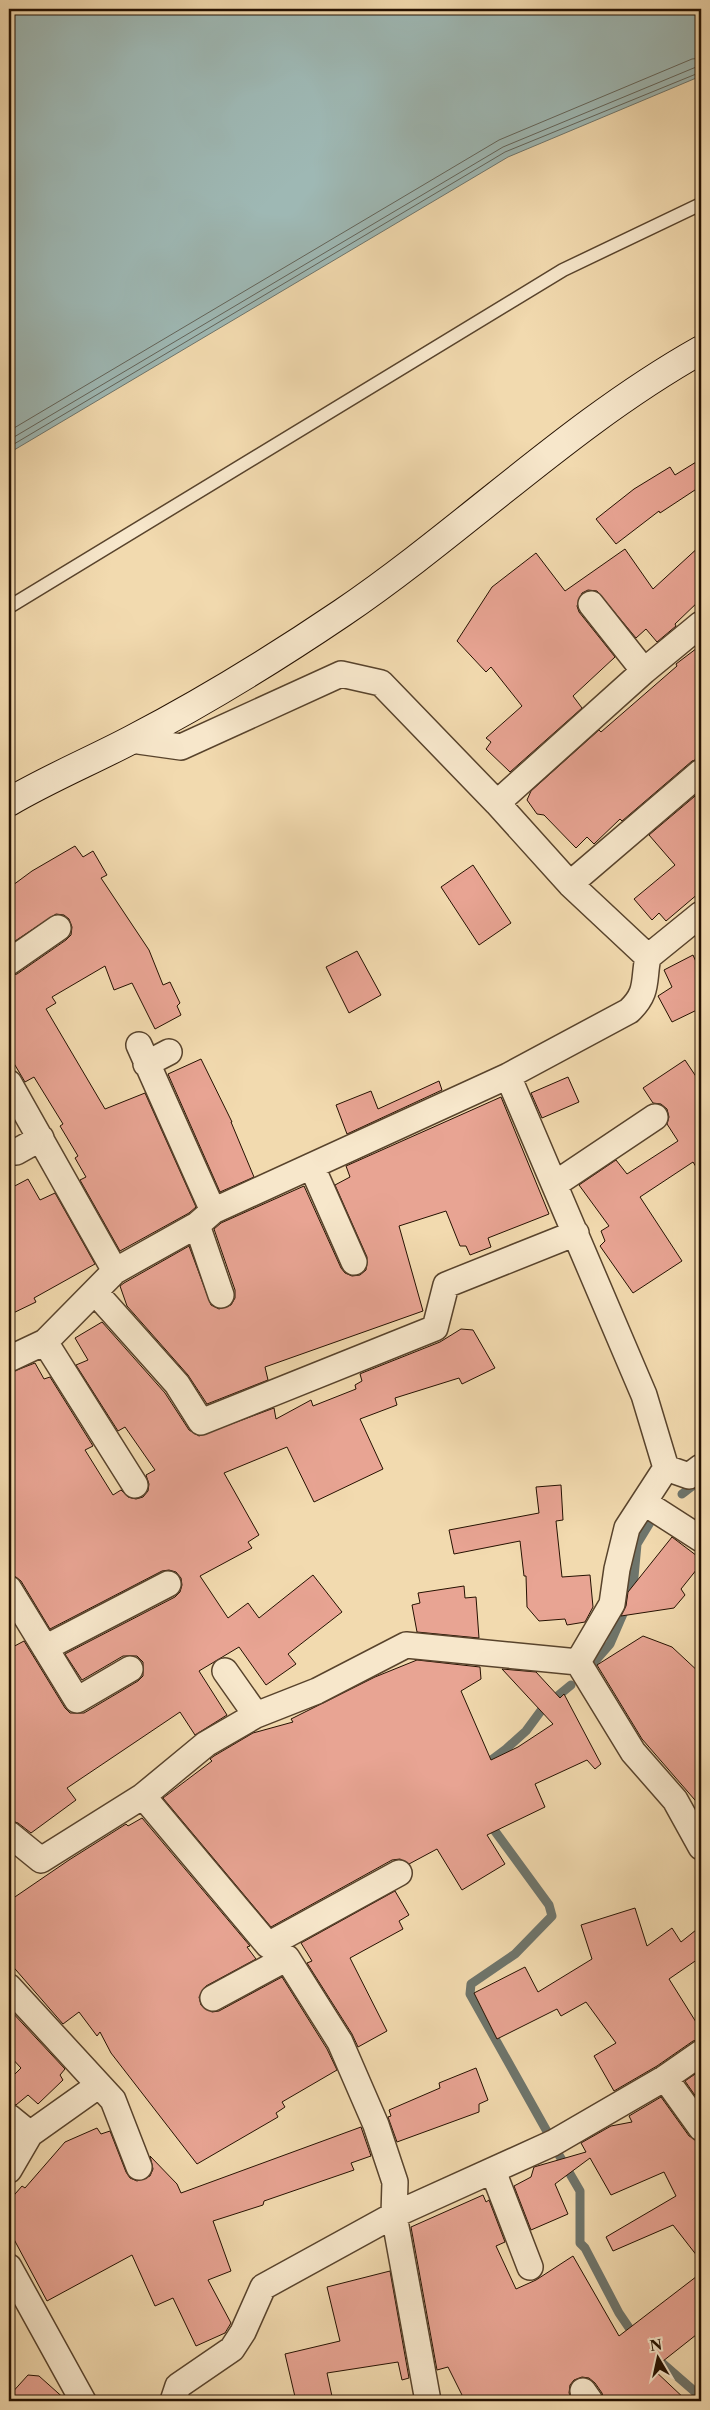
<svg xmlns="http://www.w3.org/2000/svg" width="710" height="2410" viewBox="0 0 710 2410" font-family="'Libre Caslon Text',serif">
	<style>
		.water { fill: #9eb8b4; stroke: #6e756c }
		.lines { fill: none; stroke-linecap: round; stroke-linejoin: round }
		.shore { stroke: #62645a; stroke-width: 1 }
		.stream { stroke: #6e756c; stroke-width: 9 }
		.building { fill: #e8a493; stroke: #251101 }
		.lane-casing { stroke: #58432c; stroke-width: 15 }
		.street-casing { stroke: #58432c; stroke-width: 28 }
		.secondary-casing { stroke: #251101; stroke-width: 30 }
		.lane { stroke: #f7e7cb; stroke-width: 12 }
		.street { stroke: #f7e7cb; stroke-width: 25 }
		.secondary { stroke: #f7e7cb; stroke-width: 28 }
	</style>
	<rect width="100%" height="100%" fill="#f2daaf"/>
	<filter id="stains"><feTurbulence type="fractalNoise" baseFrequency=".004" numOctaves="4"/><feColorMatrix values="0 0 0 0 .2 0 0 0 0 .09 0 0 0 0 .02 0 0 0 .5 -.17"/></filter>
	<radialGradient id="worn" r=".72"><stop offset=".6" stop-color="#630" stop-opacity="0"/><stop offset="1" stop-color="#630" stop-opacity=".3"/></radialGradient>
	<!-- water -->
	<path class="water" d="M 9,9 L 701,9 L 701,76 L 508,157 L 9,453 Z"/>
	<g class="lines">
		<!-- shore -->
		<path class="shore" d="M 9,431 L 499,140 L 692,59 L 701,58
			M 9,440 L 503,147 L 701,65
			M 9,447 L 505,152 L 701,72"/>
		<!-- stream -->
		<path class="stream" d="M 682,1494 L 699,1481
			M 589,1668 L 610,1644 L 626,1607 L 634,1577 L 637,1544 L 654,1516
			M 486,1764 L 506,1749 L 526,1731 L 543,1708 L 571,1685
			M 489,1823 L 549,1905 L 552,1916 L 515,1954 L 471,1984 L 470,1994 L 549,2135
			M 559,2155 L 580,2191 L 580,2243 L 585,2248 L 619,2313 L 636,2338
			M 654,2356 L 701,2397"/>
	</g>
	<!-- building -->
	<path class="building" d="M 701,459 L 701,486 L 660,513 L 659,511 L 616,544 L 596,519 L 634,489 L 670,467 L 675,475 Z
		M 701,545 L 701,599 L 675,624 L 676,626 L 657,642 L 646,629 L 636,638 L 597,591 L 588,590 L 582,593 L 577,606 L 579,612 L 615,657 L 573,696 L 582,708 L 510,772 L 486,749 L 491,742 L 486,738 L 522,706 L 491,667 L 486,672 L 457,641 L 492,587 L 536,553 L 565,591 L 625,549 L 653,589 Z
		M 701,645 L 701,758 L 692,761 L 622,821 L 620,819 L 594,844 L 587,837 L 576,848 L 544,815 L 537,814 L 527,800 L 531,791 L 599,730 L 601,732 L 677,666 L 676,664 Z
		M 701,791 L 701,896 L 699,893 L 666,921 L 659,913 L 652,920 L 634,899 L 675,865 L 649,835 Z
		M 75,846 L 83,857 L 93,851 L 107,875 L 101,878 L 149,950 L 163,985 L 170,982 L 180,1003 L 177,1006 L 181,1015 L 155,1029 L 132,983 L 114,990 L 105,966 L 52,997 L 56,1003 L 46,1009 L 105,1109 L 145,1093 L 196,1207 L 189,1213 L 120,1251 L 80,1180 L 86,1177 L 75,1158 L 78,1156 L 60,1126 L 63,1124 L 34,1077 L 25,1082 L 9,1055 L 9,976 L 17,974 L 66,940 L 71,935 L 72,927 L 69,919 L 64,915 L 56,914 L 9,945 L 9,888 L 32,871 Z
		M 473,865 L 511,923 L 479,945 L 441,887 Z
		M 357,951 L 381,995 L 349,1013 L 326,967 Z
		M 693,955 L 701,973 L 701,1008 L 672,1022 L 658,996 L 672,987 L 664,970 Z
		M 201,1059 L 232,1122 L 231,1122 L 254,1177 L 220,1192 L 168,1074 Z
		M 685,1060 L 701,1084 L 701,1175 L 693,1162 L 640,1197 L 682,1261 L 633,1293 L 600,1246 L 605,1241 L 601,1231 L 609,1226 L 579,1185 L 616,1160 L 627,1174 L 678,1141 L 667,1124 L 669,1117 L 667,1109 L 661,1104 L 653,1103 L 643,1088 Z
		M 568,1077 L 579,1102 L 542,1118 L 531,1093 Z
		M 439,1081 L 442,1090 L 347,1134 L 336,1105 L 371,1091 L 378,1109 Z
		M 501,1097 L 549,1214 L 488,1238 L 491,1247 L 470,1255 L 466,1246 L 460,1246 L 446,1211 L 399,1226 L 423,1311 L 265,1367 L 268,1380 L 207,1404 L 188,1375 L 127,1306 L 120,1286 L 124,1283 L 189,1246 L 211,1305 L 219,1309 L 231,1305 L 235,1298 L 235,1290 L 214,1229 L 221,1223 L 304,1186 L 341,1268 L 345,1273 L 352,1276 L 360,1275 L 366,1270 L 367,1257 L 335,1185 L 350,1177 L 346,1166 Z
		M 28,1179 L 40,1200 L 55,1193 L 95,1264 L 34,1298 L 36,1302 L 9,1315 L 9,1189 Z
		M 102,1322 L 165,1393 L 189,1430 L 199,1436 L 274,1408 L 276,1419 L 311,1400 L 313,1406 L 356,1389 L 355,1385 L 362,1381 L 360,1374 L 362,1373 L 440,1342 L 461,1329 L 473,1330 L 495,1368 L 462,1384 L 459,1378 L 395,1398 L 397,1405 L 360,1419 L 383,1469 L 314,1502 L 287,1447 L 224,1473 L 259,1535 L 248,1542 L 252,1548 L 200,1576 L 228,1618 L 248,1603 L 259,1618 L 313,1575 L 342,1612 L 288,1654 L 296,1664 L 266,1685 L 239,1647 L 199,1671 L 227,1715 L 195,1735 L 180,1712 L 67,1788 L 76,1800 L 31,1833 L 18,1823 L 9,1820 L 9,1649 L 24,1641 L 65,1708 L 70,1713 L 84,1713 L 138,1681 L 143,1676 L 143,1662 L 137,1656 L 123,1656 L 82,1680 L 65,1654 L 175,1597 L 180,1592 L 182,1585 L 181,1578 L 176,1572 L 169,1570 L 162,1571 L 50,1629 L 21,1581 L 16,1577 L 9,1575 L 9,1373 L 35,1363 L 44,1379 L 50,1377 L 93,1446 L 85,1450 L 113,1495 L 121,1490 L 128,1497 L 136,1499 L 143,1497 L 148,1491 L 149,1484 L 146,1475 L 155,1470 L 125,1427 L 118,1431 L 76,1365 L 88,1360 L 75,1338 Z
		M 561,1485 L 563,1520 L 556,1521 L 562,1577 L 590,1575 L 593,1607 L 585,1622 L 567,1625 L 565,1619 L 539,1621 L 527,1607 L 526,1576 L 524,1576 L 520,1541 L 454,1554 L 449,1530 L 539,1513 L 536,1487 Z
		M 672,1537 L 701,1559 L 701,1564 L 681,1589 L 685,1595 L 674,1608 L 621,1616 L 626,1606 L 628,1592 Z
		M 464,1586 L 465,1598 L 476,1597 L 479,1638 L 417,1632 L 412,1605 L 420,1603 L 418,1593 Z
		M 643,1636 L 672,1647 L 701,1674 L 701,1807 L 642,1739 L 597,1665 Z
		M 417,1660 L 480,1667 L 481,1679 L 461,1691 L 491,1760 L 518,1747 L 553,1724 L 502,1669 L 536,1672 L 560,1698 L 564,1694 L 601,1764 L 595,1769 L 587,1760 L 535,1784 L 545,1807 L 487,1835 L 505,1864 L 462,1890 L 437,1849 L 409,1864 L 400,1859 L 392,1860 L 271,1927 L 163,1798 L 212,1761 L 210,1759 L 214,1756 L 253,1733 L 293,1722 L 291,1719 L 375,1677 Z
		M 142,1818 L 250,1946 L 247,1947 L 256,1959 L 206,1986 L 199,1997 L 201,2005 L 212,2012 L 219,2011 L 282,1977 L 327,2049 L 337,2070 L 282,2102 L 285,2107 L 276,2113 L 278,2117 L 197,2164 L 111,2053 L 100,2032 L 97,2036 L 79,2012 L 63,2024 L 9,1962 L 9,1901 L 69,1860 L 126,1824 L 128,1826 Z
		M 395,1891 L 409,1915 L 399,1921 L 403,1929 L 350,1958 L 387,2031 L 358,2047 L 352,2034 L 307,1963 L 312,1961 L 301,1943 Z
		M 635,1908 L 647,1946 L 672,1928 L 681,1942 L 701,1926 L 701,1957 L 669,1979 L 701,2030 L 701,2039 L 693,2041 L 657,2066 L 614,2091 L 594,2056 L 616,2043 L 586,2002 L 561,2016 L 557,2009 L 497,2039 L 474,1993 L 525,1967 L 538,1992 L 592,1959 L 581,1925 Z
		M 10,2010 L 65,2069 L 60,2075 L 63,2080 L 38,2104 L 28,2095 L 16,2105 L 9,2103 L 9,2080 L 21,2068 L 9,2055 Z
		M 476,2068 L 488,2100 L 479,2104 L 479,2112 L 397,2142 L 388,2117 L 391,2116 L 389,2110 L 440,2088 L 439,2083 Z
		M 701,2070 L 701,2104 L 685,2081 Z
		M 661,2097 L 689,2136 L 701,2142 L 701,2261 L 673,2225 L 613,2251 L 606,2237 L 676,2196 L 664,2172 L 611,2195 L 590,2158 L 555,2184 L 568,2214 L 531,2230 L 514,2186 L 531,2177 L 534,2167 L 586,2152 L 581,2143 L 611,2126 L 632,2122 L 629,2116 Z
		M 361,2127 L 371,2156 L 351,2163 L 354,2170 L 264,2201 L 263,2205 L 213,2221 L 231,2271 L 208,2280 L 231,2323 L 225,2333 L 196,2346 L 173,2298 L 155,2306 L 132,2255 L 47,2301 L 9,2230 L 9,2201 L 22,2186 L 25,2188 L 65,2142 L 97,2128 L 101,2134 L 110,2131 L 126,2172 L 130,2178 L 137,2181 L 150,2176 L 153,2169 L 150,2156 L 177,2184 L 181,2193 Z
		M 483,2195 L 486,2202 L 489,2200 L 505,2242 L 496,2246 L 516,2289 L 536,2280 L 573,2256 L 619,2336 L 701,2273 L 701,2331 L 653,2369 L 687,2401 L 604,2401 L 602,2393 L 595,2383 L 589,2378 L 582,2377 L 574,2380 L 570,2385 L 569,2393 L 573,2401 L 465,2401 L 448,2367 L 437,2370 L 411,2227 Z
		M 390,2271 L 409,2378 L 402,2380 L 398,2362 L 327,2373 L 333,2401 L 296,2401 L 285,2354 L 340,2341 L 327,2287 Z
		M 28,2375 L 39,2376 L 67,2401 L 9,2401 L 9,2396 Z"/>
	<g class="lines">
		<!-- lane casing -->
		<g class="lane-casing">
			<path id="lane" d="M 9,607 L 563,270 L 701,204"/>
		</g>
		<!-- street casing -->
		<g class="street-casing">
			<path id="street" d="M 591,604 L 644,671
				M 131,740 L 181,747 L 341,674 L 381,683 L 497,803 L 570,884 L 648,957
				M 497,803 L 644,671 L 701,624
				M 570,884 L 701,772
				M 9,962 L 58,928
				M 139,1045 L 213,1211
				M 146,1064 L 169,1052
				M 508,1076 L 644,1395 L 666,1468 L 627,1528 L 617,1569 L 612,1604 L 578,1662
				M 9,1083 L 115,1271
				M 16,1152 L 41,1138
				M 312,1167 L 354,1262
				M 555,1184 L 655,1117
				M 197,1225 L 221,1295
				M 95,1292 L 177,1384 L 201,1422 L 435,1328 L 446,1285 L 576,1233
				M 45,1342 L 135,1485
				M 9,1359 L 45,1342 L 115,1271 L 197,1225 L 213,1211 L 508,1076 L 629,1011 C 649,992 643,981 648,957 L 701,914
				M 666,1468 L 689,1476 L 701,1467
				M 645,1503 L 701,1539
				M 9,1589 L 77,1700 L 130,1669
				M 45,1648 L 168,1584
				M 578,1662 L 633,1752 L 675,1800 L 701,1847
				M 225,1671 L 256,1715
				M 9,1834 L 41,1860 L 143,1796
				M 268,1945 L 399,1873
				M 9,1987 L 113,2100 L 139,2167
				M 213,1998 L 287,1958
				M 665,2078 L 701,2128
				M 9,2117 L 30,2134
				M 9,2170 L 30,2134 L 99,2085
				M 493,2171 L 530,2267
				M 9,2267 L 83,2401
				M 583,2391 L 590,2401
				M 173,2401 L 178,2386 L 232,2349 L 243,2332 L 263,2287 L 394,2215 L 553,2143 L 665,2078 L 701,2053
				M 428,2401 L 394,2215 L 395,2182 L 376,2125 L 340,2042 L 287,1958 L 268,1945 L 143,1796 L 206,1744 L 256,1715 L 317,1691 L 406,1645 L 578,1662"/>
		</g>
		<!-- secondary casing -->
		<g class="secondary-casing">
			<path id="secondary" d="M 9,802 C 48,779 91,761 131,740 C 204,702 274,659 342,613 C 464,530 571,423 701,350"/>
		</g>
		<!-- lane -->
		<use href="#lane" class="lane"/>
		<!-- street -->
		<use href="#street" class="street"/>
		<!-- secondary -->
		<use href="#secondary" class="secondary"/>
	</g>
	<!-- margin -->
	<rect width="710" height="2410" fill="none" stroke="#f2daaf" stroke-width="30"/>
	<rect x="10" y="10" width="690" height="2390" fill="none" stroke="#251101" stroke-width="2.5"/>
	<rect x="15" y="15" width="680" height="2380" fill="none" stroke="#251101"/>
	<!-- north arrow -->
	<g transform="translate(658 2358) rotate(351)" stroke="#f7e7cb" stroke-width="4" paint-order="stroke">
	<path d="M0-4L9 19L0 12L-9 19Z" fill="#251101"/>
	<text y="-8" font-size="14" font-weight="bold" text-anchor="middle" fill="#251101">N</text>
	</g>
	<rect width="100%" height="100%" filter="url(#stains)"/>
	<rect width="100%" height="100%" fill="url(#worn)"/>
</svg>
